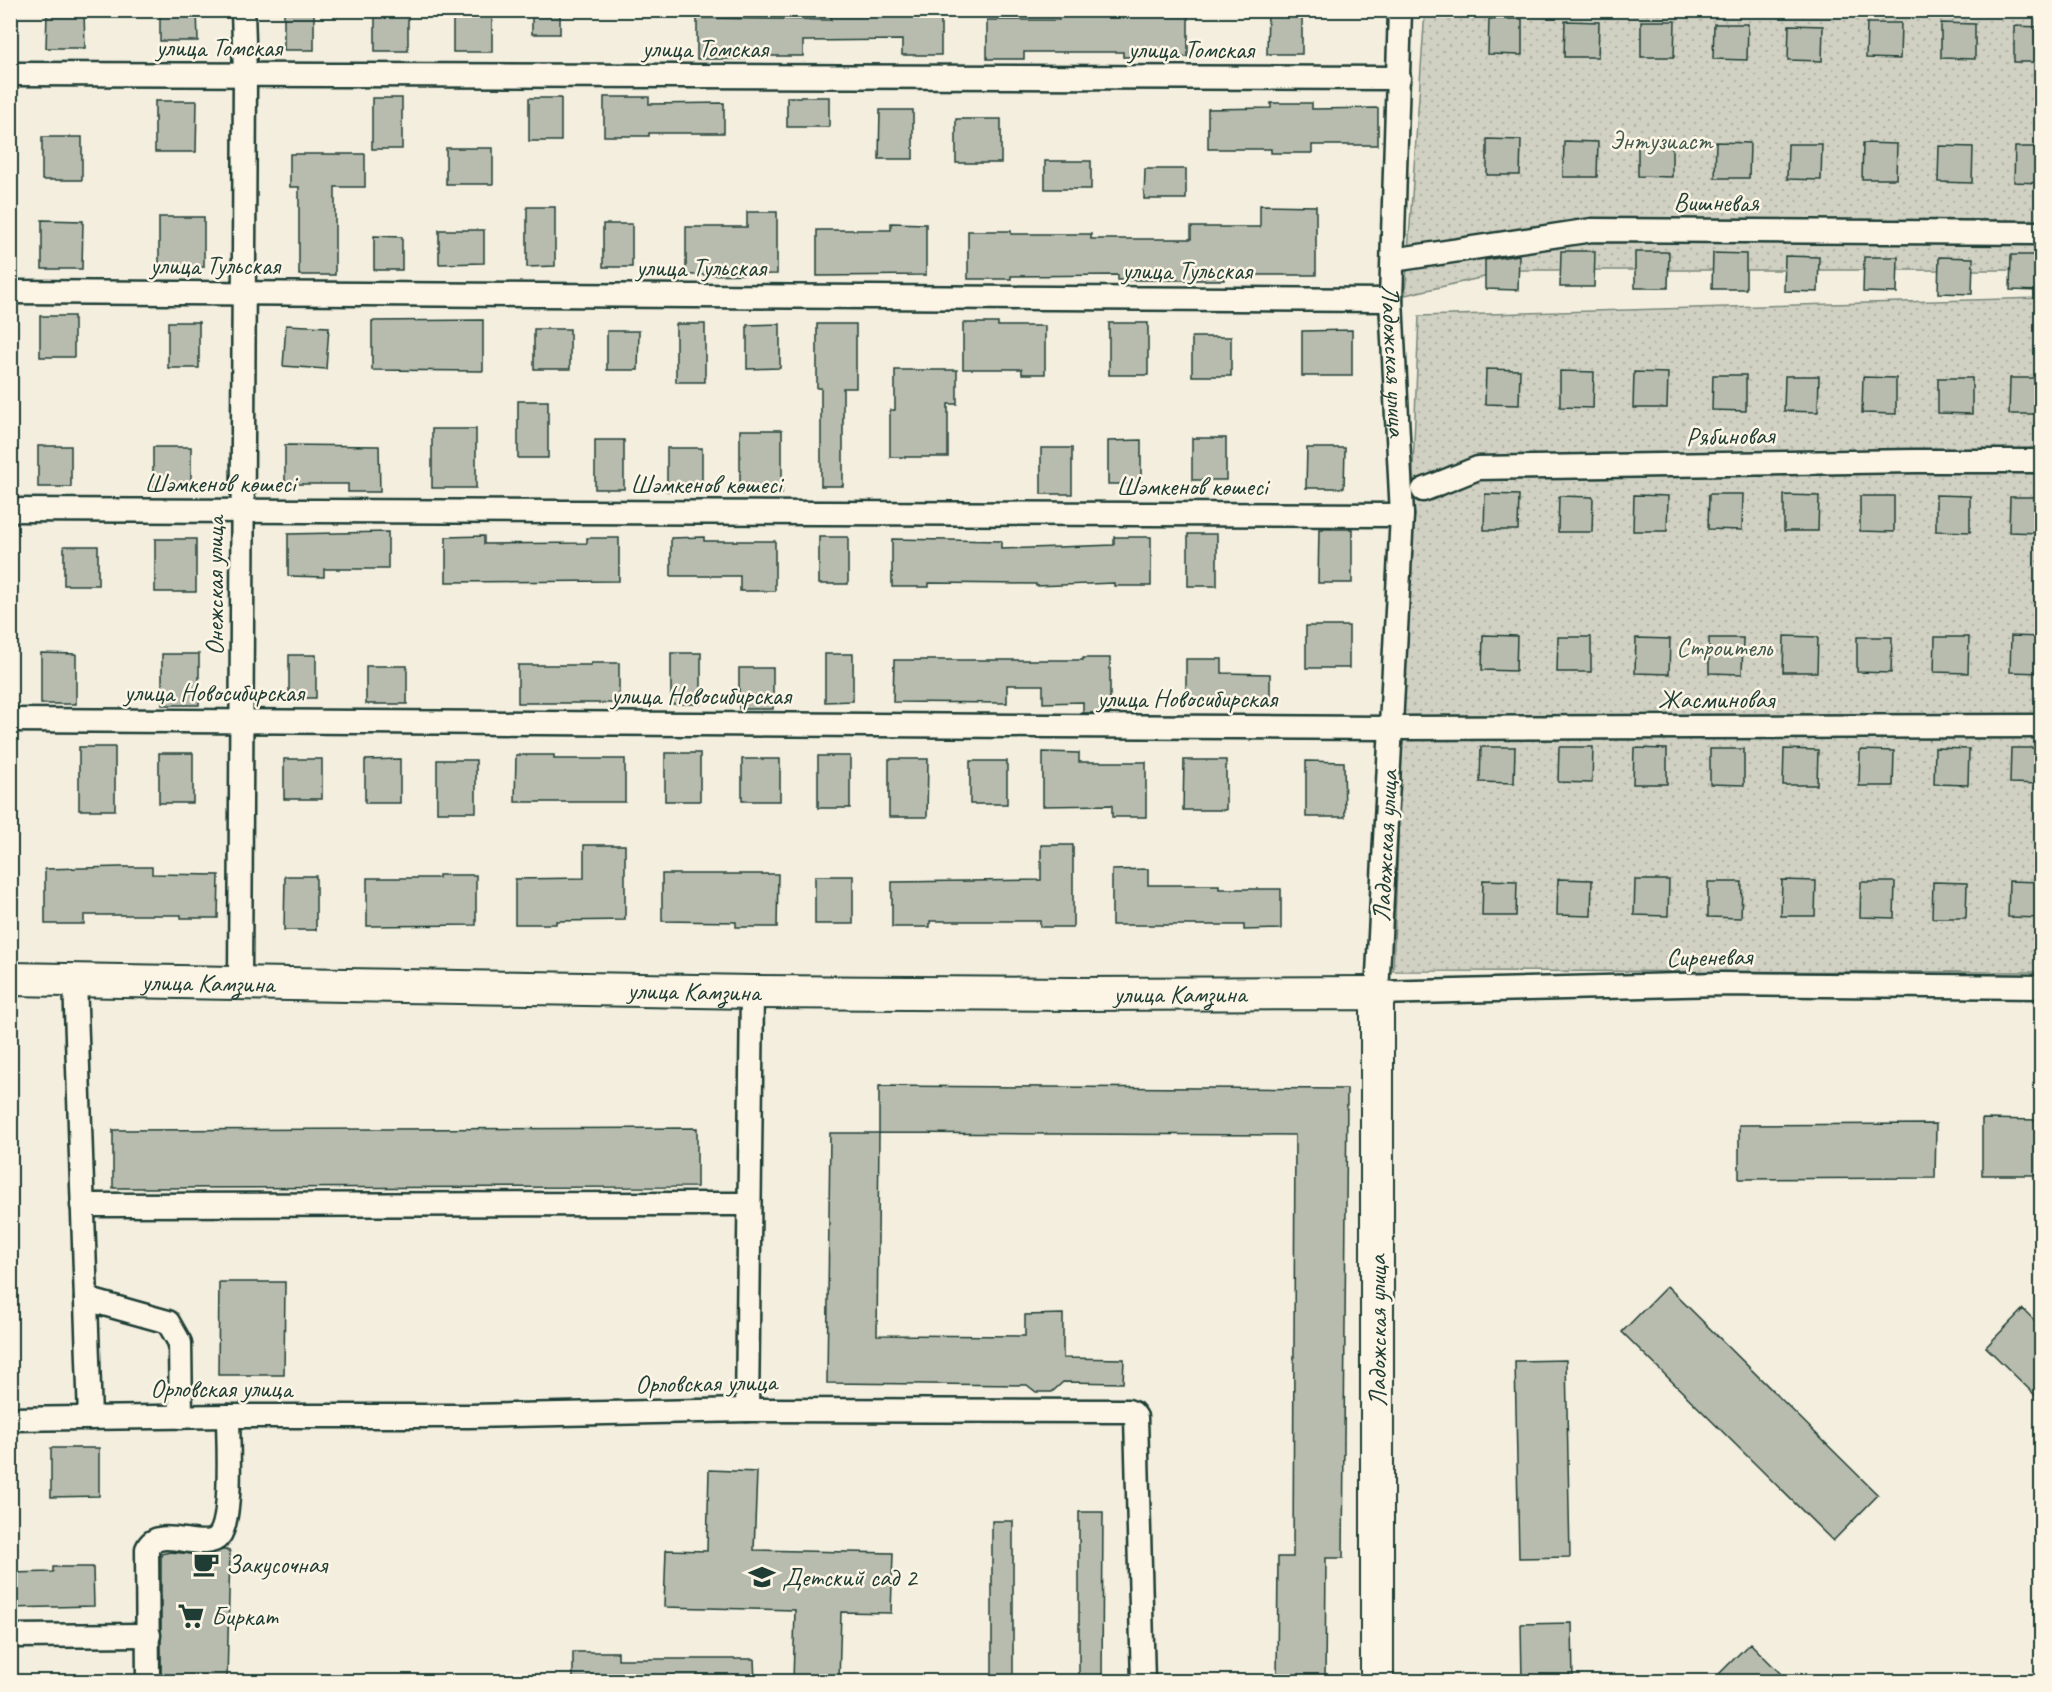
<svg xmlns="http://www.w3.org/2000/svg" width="2052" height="1692" viewBox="0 0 2052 1692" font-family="Caveat,sans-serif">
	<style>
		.garden { fill: url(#garden-dots); stroke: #78877b; stroke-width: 1.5 }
		.building { fill: #b8bcae; stroke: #1f3d34; stroke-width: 1.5 }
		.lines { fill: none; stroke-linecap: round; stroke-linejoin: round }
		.street-casing { stroke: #1f3d34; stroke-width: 27 }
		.secondary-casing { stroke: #1f3d34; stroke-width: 36 }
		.street { stroke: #fcf5e5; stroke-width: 22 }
		.secondary { stroke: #fcf5e5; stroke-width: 32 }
		.labels { text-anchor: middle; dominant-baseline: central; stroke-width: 5; stroke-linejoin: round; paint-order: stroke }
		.street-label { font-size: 26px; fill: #1f3d34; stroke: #fcf5e5 }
		.park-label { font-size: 26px; fill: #425b50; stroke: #fcf5e5 }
		.poi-label { font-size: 26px; fill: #1f3d34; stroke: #fcf5e5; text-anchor: start }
	</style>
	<defs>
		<pattern id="garden-dots" width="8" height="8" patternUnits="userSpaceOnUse" patternTransform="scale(1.5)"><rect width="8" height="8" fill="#d0d1c2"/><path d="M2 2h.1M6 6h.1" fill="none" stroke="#b2b4a7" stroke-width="1.8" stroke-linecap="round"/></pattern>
	</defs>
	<rect width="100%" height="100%" fill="#f3eede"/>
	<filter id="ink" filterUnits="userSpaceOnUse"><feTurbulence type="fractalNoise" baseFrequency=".0167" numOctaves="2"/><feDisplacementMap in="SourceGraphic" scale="12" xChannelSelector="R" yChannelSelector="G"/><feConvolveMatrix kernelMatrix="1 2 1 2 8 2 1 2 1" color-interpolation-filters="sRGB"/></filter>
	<g filter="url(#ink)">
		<!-- garden -->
		<path class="garden" d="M 1425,11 L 2041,11 L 2041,270 L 1515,270 L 1405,295 Z
			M 2041,298 L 2041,972 L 1393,971 L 1419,316 Z"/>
		<!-- building -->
		<path class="building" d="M 160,10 L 197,10 L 198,41 L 160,41 Z
			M 284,10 L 314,10 L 314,50 L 284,50 Z
			M 375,10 L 408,10 L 408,51 L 375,51 Z
			M 453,10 L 492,10 L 492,52 L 453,52 Z
			M 532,10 L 560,10 L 560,34 L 532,34 Z
			M 831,10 L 868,10 L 868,17 L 941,17 L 941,55 L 902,55 L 902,40 L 803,41 L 803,56 L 745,56 L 745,59 L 697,59 L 697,18 L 831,20 Z
			M 1059,10 L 1188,10 L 1188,57 L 1123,57 L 1123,52 L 1024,52 L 1024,59 L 987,59 L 987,20 L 1059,20 Z
			M 1268,10 L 1302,10 L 1302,54 L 1267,54 Z
			M 84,12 L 85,48 L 46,48 L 47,13 Z
			M 1489,19 L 1522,19 L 1522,55 L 1488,54 Z
			M 1565,21 L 1599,22 L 1598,57 L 1564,57 Z
			M 1641,21 L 1675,21 L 1674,57 L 1641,57 Z
			M 1867,23 L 1901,23 L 1900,59 L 1866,58 Z
			M 1941,23 L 1975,24 L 1975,59 L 1941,58 Z
			M 1714,24 L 1748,24 L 1747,60 L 1713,59 Z
			M 1789,25 L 1823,26 L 1822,61 L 1788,60 Z
			M 2014,26 L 2042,27 L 2042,62 L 2014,62 Z
			M 604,97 L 649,97 L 649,104 L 724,103 L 724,133 L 649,133 L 649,136 L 604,136 Z
			M 787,97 L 829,97 L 829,127 L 787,127 Z
			M 372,98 L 402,98 L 402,149 L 372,149 Z
			M 529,98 L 561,98 L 561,141 L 529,141 Z
			M 155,101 L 197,101 L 196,152 L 155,152 Z
			M 1271,103 L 1312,103 L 1312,109 L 1378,108 L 1378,145 L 1312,145 L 1312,153 L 1271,153 L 1271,149 L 1208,149 L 1208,109 L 1271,108 Z
			M 880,110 L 913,110 L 913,159 L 879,159 Z
			M 956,119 L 1001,119 L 1001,163 L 956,163 Z
			M 42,137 L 82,137 L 82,180 L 42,180 Z
			M 1487,139 L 1521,140 L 1520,175 L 1487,175 Z
			M 1638,140 L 1672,141 L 1672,177 L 1638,176 Z
			M 1564,141 L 1598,142 L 1597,177 L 1563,177 Z
			M 1716,142 L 1750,143 L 1749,178 L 1715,178 Z
			M 1863,143 L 1897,144 L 1896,179 L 1862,179 Z
			M 1788,144 L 1822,144 L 1821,180 L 1787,179 Z
			M 1939,146 L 1973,147 L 1972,183 L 1938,182 Z
			M 2015,147 L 2042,147 L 2042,183 L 2014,182 Z
			M 446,148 L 493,148 L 493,184 L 446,184 Z
			M 290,154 L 365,154 L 365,187 L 335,187 L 335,275 L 299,275 L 299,187 L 290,187 Z
			M 1045,161 L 1091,161 L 1091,189 L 1045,189 Z
			M 1145,169 L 1186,169 L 1186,199 L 1144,199 Z
			M 1260,205 L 1316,206 L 1316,275 L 1224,275 L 1224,280 L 1118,280 L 1118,275 L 1011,276 L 1011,279 L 968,279 L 968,231 L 1011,231 L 1011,234 L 1091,234 L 1091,239 L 1191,239 L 1191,227 L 1260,227 Z
			M 527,207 L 555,207 L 555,266 L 527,267 Z
			M 747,212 L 777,212 L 777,274 L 686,275 L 686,227 L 747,227 Z
			M 159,217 L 204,217 L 204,267 L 159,267 Z
			M 42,220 L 83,221 L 82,269 L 42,269 Z
			M 891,223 L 926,224 L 926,275 L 817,276 L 817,230 L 891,230 Z
			M 603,224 L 632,224 L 632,267 L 603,267 Z
			M 439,230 L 484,230 L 484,263 L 439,264 Z
			M 374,236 L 402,237 L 402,270 L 374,270 Z
			M 1561,251 L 1595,251 L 1594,287 L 1560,287 Z
			M 1635,252 L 1669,252 L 1668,288 L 1635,288 Z
			M 1713,253 L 1746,254 L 1746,289 L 1712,289 Z
			M 1519,255 L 1518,290 L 1485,289 L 1485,260 Z
			M 2011,255 L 2042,255 L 2042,291 L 2010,290 Z
			M 1785,256 L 1819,257 L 1818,292 L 1784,291 Z
			M 1864,257 L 1898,257 L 1897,293 L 1863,292 Z
			M 1939,257 L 1973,258 L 1972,294 L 1938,293 Z
			M 40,316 L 74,316 L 74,357 L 40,357 Z
			M 483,320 L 483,371 L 372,370 L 372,321 Z
			M 168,322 L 199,322 L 199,368 L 168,368 Z
			M 963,323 L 998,323 L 998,326 L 1045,326 L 1045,374 L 1022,374 L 1022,369 L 963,369 Z
			M 1109,323 L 1148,323 L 1148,375 L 1109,375 Z
			M 676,324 L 705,324 L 705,382 L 676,382 Z
			M 780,324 L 780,368 L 747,369 L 747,325 Z
			M 817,324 L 856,324 L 856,388 L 843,388 L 843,486 L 821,486 L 821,388 L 817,388 Z
			M 286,325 L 329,327 L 326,369 L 283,366 Z
			M 534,329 L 570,329 L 570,369 L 534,369 Z
			M 1352,330 L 1352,376 L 1302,376 L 1302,331 Z
			M 607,331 L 639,331 L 638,370 L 607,370 Z
			M 1192,337 L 1231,337 L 1231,376 L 1192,376 Z
			M 1486,369 L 1520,370 L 1519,405 L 1485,404 Z
			M 895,370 L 957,370 L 957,404 L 948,404 L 948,457 L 890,457 L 890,410 L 895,410 Z
			M 1560,371 L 1594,372 L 1593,408 L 1560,407 Z
			M 1634,372 L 1668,373 L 1667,408 L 1633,408 Z
			M 1713,375 L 1746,375 L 1746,411 L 1712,410 Z
			M 1785,376 L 1819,376 L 1818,412 L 1784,411 Z
			M 1863,377 L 1896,378 L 1896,414 L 1862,413 Z
			M 1938,378 L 1972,378 L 1972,414 L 1938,413 Z
			M 2010,378 L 2042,378 L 2042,414 L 2009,414 Z
			M 518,401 L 548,401 L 548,458 L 518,458 Z
			M 432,429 L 476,429 L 476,488 L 432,488 Z
			M 740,430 L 782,430 L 782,494 L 740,494 Z
			M 1192,438 L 1226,438 L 1226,480 L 1192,480 Z
			M 595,440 L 624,440 L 624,489 L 595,489 Z
			M 1141,440 L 1141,484 L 1108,484 L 1108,441 Z
			M 285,445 L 379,446 L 380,492 L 348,492 L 348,484 L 285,484 Z
			M 38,446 L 71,446 L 71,487 L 38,487 Z
			M 153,447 L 191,447 L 191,489 L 153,489 Z
			M 667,448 L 702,448 L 702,492 L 667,491 Z
			M 1041,448 L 1072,448 L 1072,494 L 1041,494 Z
			M 1307,448 L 1345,448 L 1344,488 L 1306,488 Z
			M 1485,494 L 1519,495 L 1518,530 L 1484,530 Z
			M 1709,494 L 1743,494 L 1742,530 L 1708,529 Z
			M 1634,495 L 1668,496 L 1667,531 L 1633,531 Z
			M 1784,495 L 1819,496 L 1818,531 L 1784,531 Z
			M 1936,495 L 1970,496 L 1970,532 L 1936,531 Z
			M 1559,496 L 1593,497 L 1592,532 L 1558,532 Z
			M 1860,496 L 1894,496 L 1894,532 L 1860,531 Z
			M 2010,497 L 2042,497 L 2042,533 L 2009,532 Z
			M 1319,529 L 1352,529 L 1352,583 L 1318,583 Z
			M 388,532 L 388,569 L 324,569 L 324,577 L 288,576 L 288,534 Z
			M 1188,534 L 1217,534 L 1217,586 L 1188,586 Z
			M 484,536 L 484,544 L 587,543 L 587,538 L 619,538 L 619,581 L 446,582 L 446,537 Z
			M 704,537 L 704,541 L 775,541 L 775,591 L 740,591 L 740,576 L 671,576 L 671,538 Z
			M 819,537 L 848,537 L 848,584 L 819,584 Z
			M 1114,537 L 1151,537 L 1151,586 L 1114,586 L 1114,583 L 1036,586 L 1036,584 L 929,583 L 929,587 L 892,587 L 892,539 L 1001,541 L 1001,549 L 1114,545 Z
			M 155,539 L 196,539 L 196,592 L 155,592 Z
			M 64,546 L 98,546 L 98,585 L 64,585 Z
			M 1306,626 L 1349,626 L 1349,668 L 1306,668 Z
			M 1483,635 L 1517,636 L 1516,671 L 1482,670 Z
			M 1784,636 L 1818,637 L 1817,672 L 1783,672 Z
			M 2011,636 L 2042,637 L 2042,673 L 2010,672 Z
			M 1558,637 L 1591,637 L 1591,672 L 1557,672 Z
			M 1857,637 L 1892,637 L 1891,673 L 1857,672 Z
			M 1935,637 L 1969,637 L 1968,673 L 1934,672 Z
			M 1636,638 L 1670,639 L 1669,674 L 1635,673 Z
			M 1709,638 L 1743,638 L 1742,674 L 1709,673 Z
			M 41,653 L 76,654 L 76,704 L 41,704 Z
			M 671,653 L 701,653 L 701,704 L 671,704 Z
			M 162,654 L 199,654 L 199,705 L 162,705 Z
			M 825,654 L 853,654 L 853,701 L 825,702 Z
			M 289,655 L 316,655 L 316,698 L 289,698 Z
			M 1083,658 L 1110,658 L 1110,713 L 1083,713 L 1083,702 L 1043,703 L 1043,685 L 1007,685 L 1007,703 L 893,702 L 894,660 L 1083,660 Z
			M 1186,659 L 1222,659 L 1222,673 L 1270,674 L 1270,705 L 1231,705 L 1231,702 L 1186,702 Z
			M 591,663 L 619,663 L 619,703 L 518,703 L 518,665 L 591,665 Z
			M 366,666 L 407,666 L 407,704 L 366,704 Z
			M 739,668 L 773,668 L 773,709 L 739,709 Z
			M 79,747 L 115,747 L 115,810 L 79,810 Z
			M 1481,747 L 1515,747 L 1514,783 L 1480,782 Z
			M 1559,747 L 1593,747 L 1592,783 L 1558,782 Z
			M 1634,748 L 1667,749 L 1667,784 L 1633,784 Z
			M 1935,748 L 1969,749 L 1968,785 L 1934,784 Z
			M 2011,748 L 2042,748 L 2042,784 L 2010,783 Z
			M 1710,749 L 1744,749 L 1744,785 L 1710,784 Z
			M 1784,749 L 1818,750 L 1817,785 L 1783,785 Z
			M 1860,750 L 1894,751 L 1893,786 L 1859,786 Z
			M 1043,752 L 1079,753 L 1079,762 L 1146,762 L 1146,817 L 1112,817 L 1112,805 L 1043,806 Z
			M 159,753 L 193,753 L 193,803 L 159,803 Z
			M 665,753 L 700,753 L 700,801 L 665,801 Z
			M 516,755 L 554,755 L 554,759 L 625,759 L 625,802 L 515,802 Z
			M 818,756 L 850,756 L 850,808 L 818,808 Z
			M 284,759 L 322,759 L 322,799 L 284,799 Z
			M 400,759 L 400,803 L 365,803 L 365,760 Z
			M 742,759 L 780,759 L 780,801 L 742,801 Z
			M 889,759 L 928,759 L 927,817 L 889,817 Z
			M 437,760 L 476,760 L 476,812 L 437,812 Z
			M 1184,760 L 1226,760 L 1226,810 L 1183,810 Z
			M 970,761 L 1007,761 L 1007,804 L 970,804 Z
			M 1306,761 L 1344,762 L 1345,817 L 1306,817 Z
			M 584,845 L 625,845 L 625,920 L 556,921 L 556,924 L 515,924 L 515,879 L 584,878 Z
			M 1041,845 L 1073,845 L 1073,927 L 1040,927 L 1040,921 L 930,921 L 930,927 L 892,927 L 892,882 L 1041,880 Z
			M 120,867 L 152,867 L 152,874 L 219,875 L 218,918 L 181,918 L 181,915 L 84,915 L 84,924 L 45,924 L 45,869 Z
			M 1148,869 L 1148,885 L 1219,885 L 1219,889 L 1281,889 L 1281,929 L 1244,930 L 1244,925 L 1112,925 L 1112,870 Z
			M 662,874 L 778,874 L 777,927 L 736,927 L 736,922 L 662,921 Z
			M 439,875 L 476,875 L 476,925 L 367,926 L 367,878 L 439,878 Z
			M 285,876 L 316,876 L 316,930 L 284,930 Z
			M 815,876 L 853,876 L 853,924 L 815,924 Z
			M 1558,879 L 1592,880 L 1591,916 L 1557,915 Z
			M 1483,880 L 1517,881 L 1516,916 L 1482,916 Z
			M 1635,880 L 1669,880 L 1668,916 L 1634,915 Z
			M 1782,880 L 1816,881 L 1815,916 L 1781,916 Z
			M 2009,881 L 2042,882 L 2042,918 L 2008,917 Z
			M 1708,882 L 1742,882 L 1741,918 L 1708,917 Z
			M 1861,882 L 1895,882 L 1894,918 L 1860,917 Z
			M 1933,882 L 1967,883 L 1966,918 L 1932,918 Z
			M 879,1086 L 1347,1089 L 1343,1558 L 1326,1558 L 1325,1682 L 1277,1682 L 1278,1557 L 1293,1557 L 1295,1135 L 879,1133 Z
			M 1982,1119 L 2042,1120 L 2042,1175 L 1982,1175 Z
			M 1936,1124 L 1935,1178 L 1739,1179 L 1739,1125 Z
			M 697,1128 L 697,1187 L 113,1188 L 113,1130 Z
			M 830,1133 L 879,1133 L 877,1335 L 1025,1336 L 1025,1315 L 1063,1314 L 1063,1358 L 1124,1359 L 1123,1383 L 1063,1382 L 1052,1392 L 1036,1392 L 1027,1385 L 827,1383 Z
			M 219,1282 L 285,1282 L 284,1375 L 218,1375 Z
			M 1667,1286 L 1878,1495 L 1833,1541 L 1622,1332 Z
			M 2023,1309 L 2042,1328 L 2042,1402 L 1986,1347 Z
			M 1566,1360 L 1570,1557 L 1519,1558 L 1515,1361 Z
			M 51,1448 L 99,1448 L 99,1496 L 51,1497 Z
			M 709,1470 L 757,1472 L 754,1550 L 893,1553 L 891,1613 L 841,1612 L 839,1682 L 793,1682 L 795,1610 L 664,1607 L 666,1550 L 707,1551 Z
			M 1079,1512 L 1103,1512 L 1102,1682 L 1079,1682 Z
			M 992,1521 L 1013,1521 L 1013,1682 L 992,1682 Z
			M 222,1550 L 230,1550 L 227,1682 L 161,1682 L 161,1554 L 170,1552 L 205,1555 Z
			M 53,1567 L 93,1567 L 94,1606 L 10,1608 L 10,1573 L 53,1572 Z
			M 1572,1623 L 1573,1682 L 1522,1682 L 1521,1624 Z
			M 1750,1643 L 1789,1682 L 1711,1682 Z
			M 573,1652 L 618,1652 L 618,1659 L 754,1659 L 755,1682 L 573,1682 Z"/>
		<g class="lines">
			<!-- street casing -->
			<g class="street-casing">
				<g id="street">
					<path id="s1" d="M 1400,10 L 1391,300 L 1402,515 L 1377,993 L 1719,984 L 2042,987"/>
					<path d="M 10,74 L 1399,78"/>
					<path d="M 1393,260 L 1592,230 L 2042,233"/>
					<path d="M 10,292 L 1391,300"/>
					<path d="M 1423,490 L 1478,468 L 1915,461 L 2042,461"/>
					<path d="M 10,510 L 1402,515"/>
					<path d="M 10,720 L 1390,728 L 2042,726"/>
					<path d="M 75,980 L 90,1418"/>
					<path d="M 240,982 L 245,75 L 243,10"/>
					<path d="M 82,1205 L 749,1204"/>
					<path d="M 86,1299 L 168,1322 L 180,1343 L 181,1417"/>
					<path d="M 747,1410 L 752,992"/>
					<path d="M 10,1419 L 228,1416 L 469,1416 L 747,1410 L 1128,1411 L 1133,1413 L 1136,1417 L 1143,1682"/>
					<path d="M 10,1636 L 149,1635"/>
					<path d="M 148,1682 L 147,1549 C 158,1523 205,1554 219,1536 C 233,1519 228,1440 228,1416"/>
				</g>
			</g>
			<!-- secondary casing -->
			<g class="secondary-casing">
				<g id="secondary">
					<path id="s2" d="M 10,979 L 752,992 L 1073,994 L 1377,993 L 1377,1682"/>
				</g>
			</g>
			<!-- street -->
			<use href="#street" class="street"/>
			<!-- secondary -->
			<use href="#secondary" class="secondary"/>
		</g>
	</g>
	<!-- icons -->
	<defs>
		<g id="cafe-bare" transform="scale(2.07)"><path d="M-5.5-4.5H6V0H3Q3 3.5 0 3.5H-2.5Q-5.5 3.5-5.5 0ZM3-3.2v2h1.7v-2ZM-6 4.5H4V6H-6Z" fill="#1f3d34" stroke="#fcf5e5" stroke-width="2.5" paint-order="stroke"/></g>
		<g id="school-bare" transform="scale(2.07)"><path d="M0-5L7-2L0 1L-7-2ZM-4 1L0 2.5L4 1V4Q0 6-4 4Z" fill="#1f3d34" stroke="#fcf5e5" stroke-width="2.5" paint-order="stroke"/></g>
		<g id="supermarket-bare" transform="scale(2.07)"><path d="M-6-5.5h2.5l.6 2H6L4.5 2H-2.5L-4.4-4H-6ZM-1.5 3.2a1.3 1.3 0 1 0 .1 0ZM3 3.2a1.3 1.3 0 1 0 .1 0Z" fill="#1f3d34" stroke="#fcf5e5" stroke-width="2.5" paint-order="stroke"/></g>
	</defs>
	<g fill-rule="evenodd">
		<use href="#cafe-bare" x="206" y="1564"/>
		<use href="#school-bare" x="762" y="1577"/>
		<use href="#supermarket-bare" x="191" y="1616"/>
	</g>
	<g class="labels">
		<!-- street labels -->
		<g class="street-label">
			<text x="219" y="47">улица Томская</text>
			<text x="705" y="48">улица Томская</text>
			<text x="1191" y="49">улица Томская</text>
			<text x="1716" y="202">Вишневая</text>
			<text x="215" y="265">улица Тульская</text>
			<text x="701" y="267">улица Тульская</text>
			<text x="1187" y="270">улица Тульская</text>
			<text stroke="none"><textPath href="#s1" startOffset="351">Ладожская улица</textPath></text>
			<text transform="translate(1730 436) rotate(-1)">Рябиновая</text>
			<text x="220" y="483">Шәмкенов көшесі</text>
			<text x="706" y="484">Шәмкенов көшесі</text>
			<text x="1192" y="486">Шәмкенов көшесі</text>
			<text transform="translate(214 586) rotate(-90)">Онежская улица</text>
			<text x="214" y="692">улица Новосибирская</text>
			<text x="701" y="695">улица Новосибирская</text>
			<text x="1187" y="698">улица Новосибирская</text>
			<text x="1716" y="699">Жасминовая</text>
			<text transform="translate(1385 846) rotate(-87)">Ладожская улица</text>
			<text transform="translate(1709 957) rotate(-1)">Сиреневая</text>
			<text stroke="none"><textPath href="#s2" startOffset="198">улица Камзина</textPath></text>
			<text stroke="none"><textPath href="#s2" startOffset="684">улица Камзина</textPath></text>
			<text stroke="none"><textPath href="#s2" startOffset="1170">улица Камзина</textPath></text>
			<text transform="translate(1377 1331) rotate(-90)">Ладожская улица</text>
			<text transform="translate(706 1383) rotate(-1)">Орловская улица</text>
			<text x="221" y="1388">Орловская улица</text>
		</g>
		<!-- park labels -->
		<g class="park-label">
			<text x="1661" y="140">Энтузиаст</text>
			<text x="1724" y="647">Строитель</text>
		</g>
		<!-- poi labels -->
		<g class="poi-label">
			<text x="226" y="1564">Закусочная</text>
			<text x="782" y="1577">Детский сад 2</text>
			<text x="211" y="1616">Биркат</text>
		</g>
	</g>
	<!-- margin -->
	<rect width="2052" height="1692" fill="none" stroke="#fcf5e5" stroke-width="36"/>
	<rect x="18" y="18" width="2016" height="1656" fill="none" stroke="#1f3d34" stroke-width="2" filter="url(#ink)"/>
</svg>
